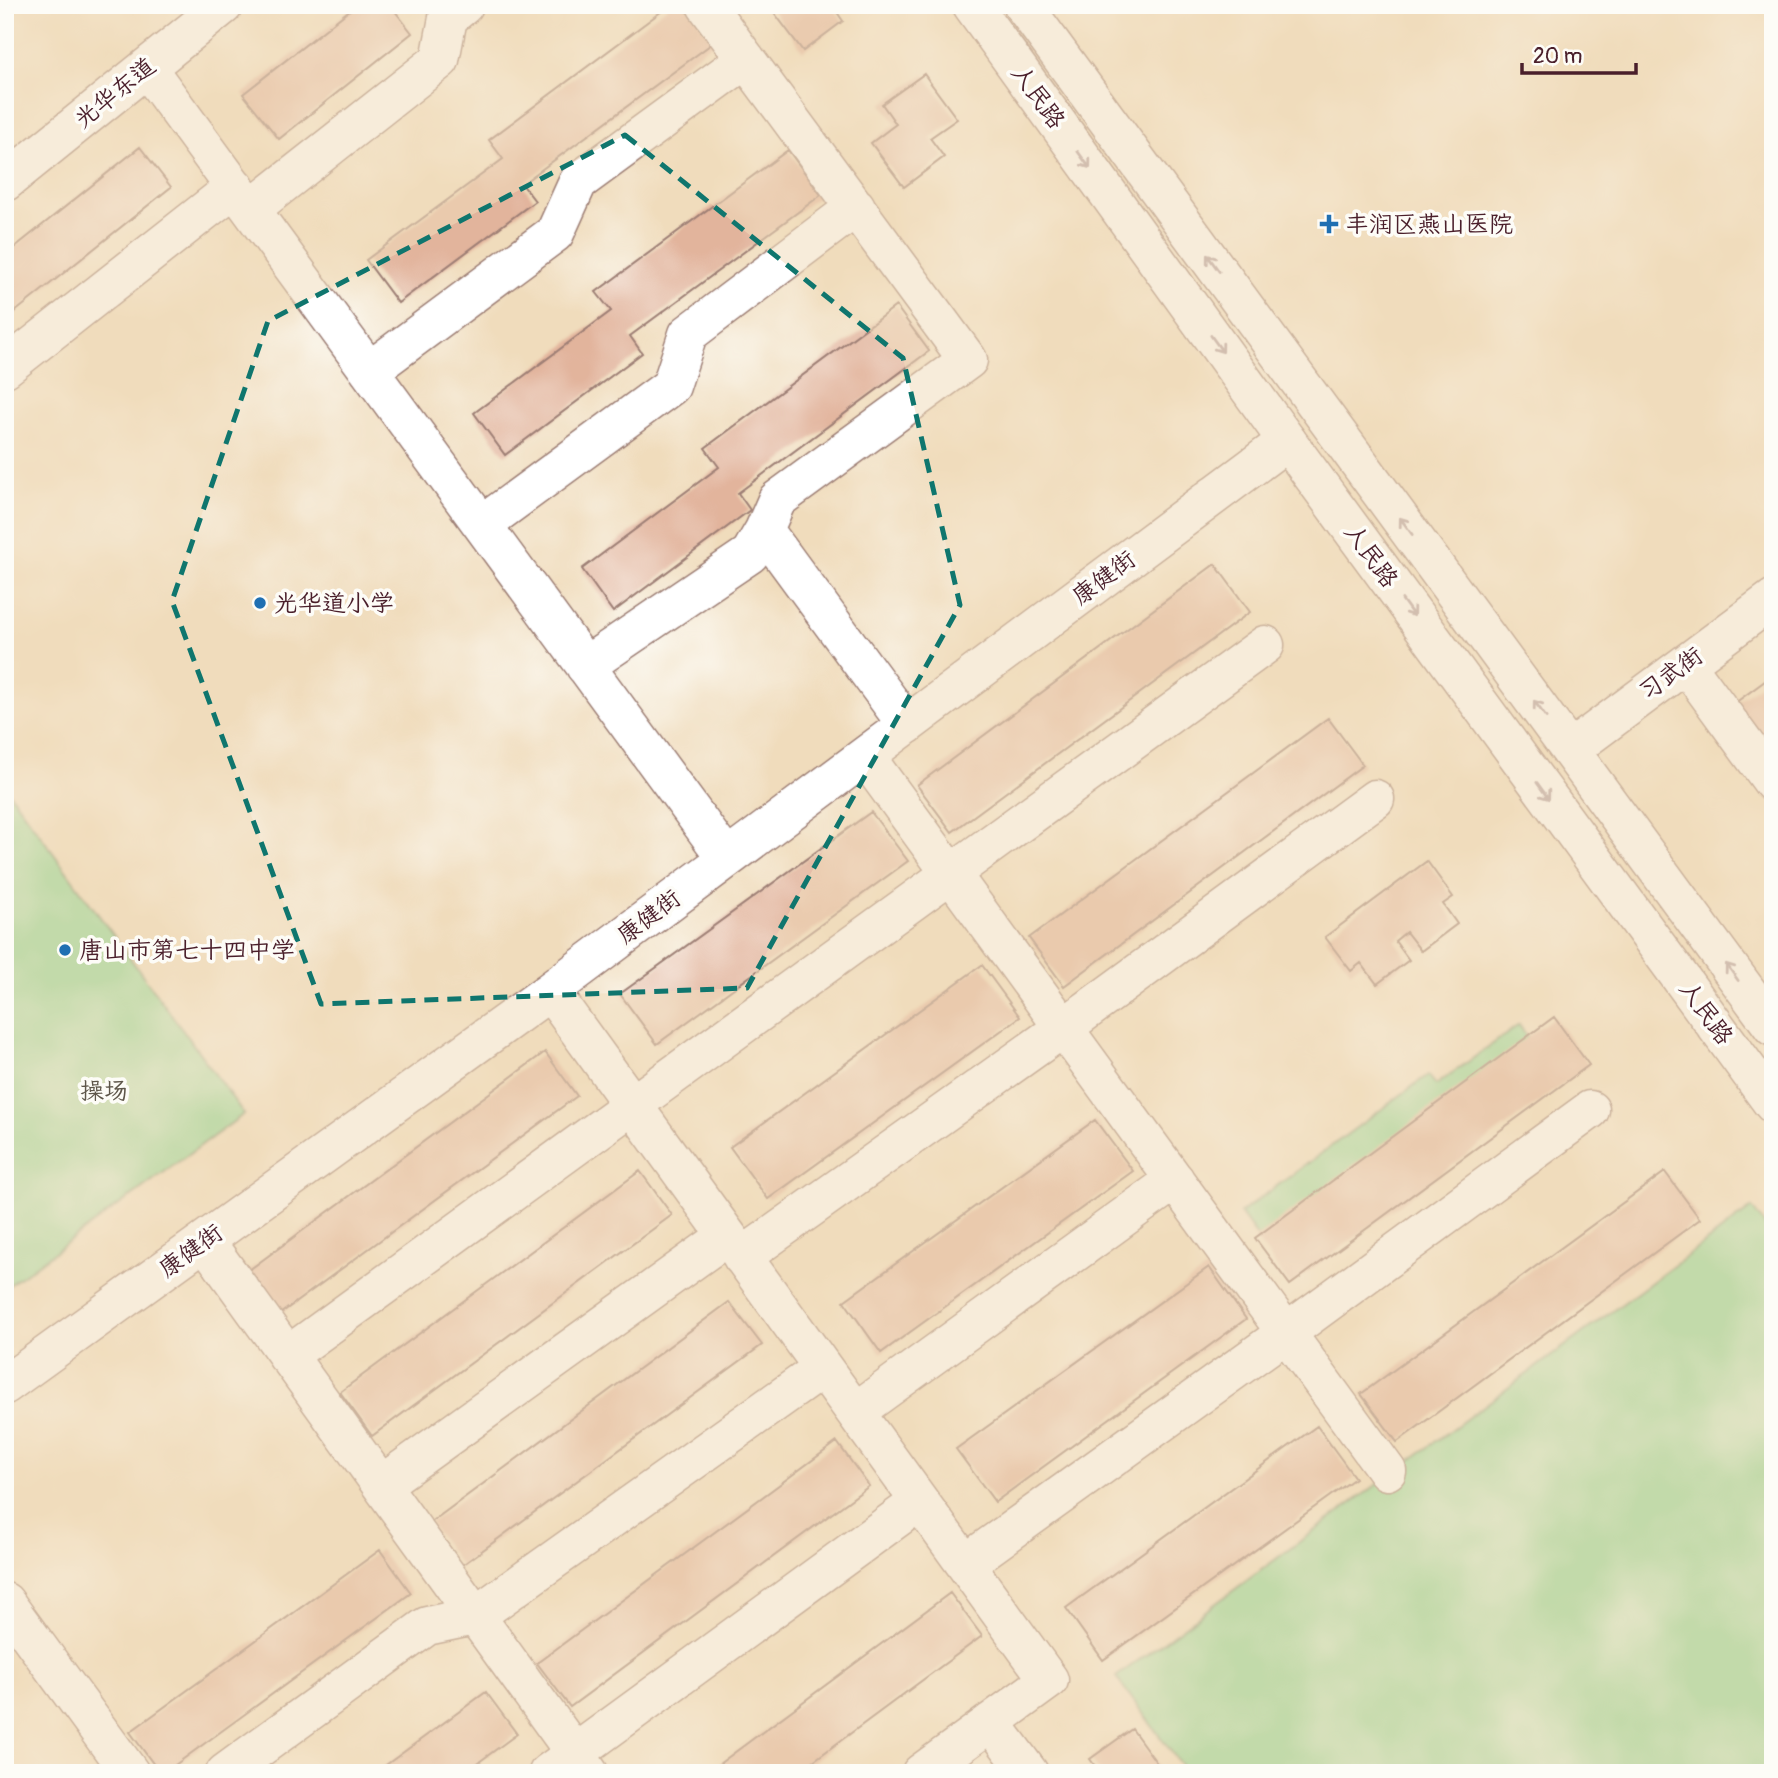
<svg xmlns="http://www.w3.org/2000/svg" width="1778" height="1778" viewBox="0 0 1778 1778" font-family="Pangolin,'LXGW WenKai TC',sans-serif">
	<style>
		.green { fill: #8bd794; stroke: #6a7b60; stroke-width: 2 }
		.building { fill: #e2b49c }
		.lines { fill: none; stroke-linecap: round; stroke-linejoin: round }
		.minor-casing { stroke: #9d7e74; stroke-width: 41 }
		.major-casing { stroke: #9d7e74; stroke-width: 41 }
		.minor { stroke: #fff; stroke-width: 38 }
		.major { stroke: #fff; stroke-width: 38 }
		.oneway { stroke: #ae9aa0 }
		.marked { fill: none; stroke: #0f766e; stroke-width: 5; stroke-dasharray: 14 9; stroke-linejoin: round }
		.poi-dot { fill: #1f6fb2; stroke: #fdfcf7; stroke-width: 2.5 }
		.labels { text-anchor: middle; dominant-baseline: central; stroke-width: 7; stroke-linejoin: round; paint-order: stroke }
		.street-label { font-size: 24px; fill: #4a1f2b; stroke: #fdfcf7 }
		.poi-label { font-size: 24px; fill: #4a1f2b; stroke: #fdfcf7; text-anchor: start }
		.park-label { font-size: 24px; fill: #5e564a; stroke: #fdfcf7 }
	</style>
	<rect width="100%" height="100%" fill="#fdfcf7"/>
	<filter id="ink" filterUnits="userSpaceOnUse"><feTurbulence type="fractalNoise" baseFrequency=".0143" numOctaves="2"/><feDisplacementMap in="SourceGraphic" scale="14" xChannelSelector="R" yChannelSelector="G"/><feConvolveMatrix kernelMatrix="1 2 1 2 8 2 1 2 1" color-interpolation-filters="sRGB"/></filter>
	<filter id="wash" filterUnits="userSpaceOnUse"><feTurbulence type="fractalNoise" baseFrequency=".00686" numOctaves="4" result="noise"/><feDisplacementMap in="SourceGraphic" scale="28" xChannelSelector="R" yChannelSelector="G"/><feGaussianBlur stdDeviation="1.57" result="paint"/><feColorMatrix in="noise" values="0 0 0 0 0 0 0 0 0 0 0 0 0 0 0 0 0 1.4 0 .05"/><feComposite in="paint" operator="in"/></filter>
	<g filter="url(#wash)">
		<rect width="100%" height="100%" fill="#f0dcbc"/>
		<!-- green -->
		<path class="green" d="M 5,787 L 244,1114 L 5,1288 Z
			M 1519,1025 L 1530,1041 L 1260,1240 L 1240,1213 L 1428,1075 L 1436,1085 Z
			M 1752,1208 L 1773,1236 L 1773,1765 L 1763,1773 L 1187,1773 L 1116,1677 Z"/>
		<g id="blocks">
			<!-- building -->
			<path class="building" d="M 356,5 L 401,5 L 395,11 L 412,33 L 279,139 L 243,94 Z
				M 670,5 L 686,5 L 714,42 L 522,184 L 535,201 L 398,303 L 366,260 L 503,159 L 489,140 Z
				M 772,5 L 832,5 L 843,21 L 803,51 L 770,7 Z
				M 924,74 L 957,119 L 930,138 L 944,157 L 904,187 L 871,143 L 896,124 L 882,104 Z
				M 140,147 L 171,187 L 5,320 L 5,255 Z
				M 788,150 L 821,195 L 630,336 L 642,353 L 505,455 L 474,413 L 611,311 L 596,292 Z
				M 896,306 L 929,351 L 738,493 L 750,510 L 613,612 L 582,569 L 719,467 L 705,448 Z
				M 1215,564 L 1250,612 L 952,832 L 917,785 Z
				M 1773,675 L 1773,751 L 1731,706 Z
				M 1328,718 L 1363,765 L 1064,986 L 1029,938 Z
				M 871,812 L 908,861 L 657,1044 L 620,994 Z
				M 1427,861 L 1453,897 L 1443,904 L 1457,924 L 1421,951 L 1406,932 L 1395,941 L 1409,960 L 1377,984 L 1361,963 L 1351,971 L 1325,937 Z
				M 982,965 L 1020,1017 L 768,1199 L 730,1147 Z
				M 1554,1017 L 1589,1065 L 1290,1285 L 1255,1238 Z
				M 545,1052 L 577,1096 L 277,1316 L 245,1273 Z
				M 1095,1120 L 1133,1171 L 881,1353 L 844,1301 Z
				M 640,1171 L 672,1215 L 372,1436 L 340,1392 Z
				M 1665,1172 L 1700,1219 L 1397,1442 L 1361,1394 Z
				M 1209,1267 L 1246,1319 L 995,1502 L 956,1449 Z
				M 729,1302 L 762,1345 L 461,1566 L 430,1523 Z
				M 1317,1426 L 1355,1478 L 1103,1660 L 1066,1608 Z
				M 837,1442 L 869,1486 L 570,1707 L 537,1663 Z
				M 380,1550 L 411,1593 L 164,1773 L 160,1773 L 130,1732 Z
				M 950,1593 L 982,1636 L 797,1773 L 707,1773 Z
				M 486,1692 L 517,1734 L 464,1773 L 375,1773 Z
				M 1132,1729 L 1164,1773 L 1100,1773 L 1090,1759 Z"/>
		</g>
	</g>
	<g filter="url(#ink)">
		<use href="#blocks" fill-opacity="0" stroke="#9d7e74" stroke-width="2"/>
		<g class="lines">
			<!-- minor casing -->
			<g class="minor-casing">
				<path id="minor" d="M 147,68 L 727,859
					M 251,209 L 440,60 L 448,18 L 464,5
					M 5,368 L 235,187
					M 369,371 L 555,233 L 578,182 L 746,59
					M 483,524 L 671,386 L 688,334 L 856,207
					M 764,530 L 907,725
					M 1686,664 L 1773,783
					M 585,666 L 750,554 L 764,530 L 777,500 L 968,360 L 706,5
					M 1570,750 L 1773,599
					M 865,756 L 1387,1471
					M 550,991 L 1049,1680 L 921,1773
					M 205,1241 L 589,1773
					M 742,1257 L 1063,1028 L 1375,799
					M 287,1356 L 1265,645
					M 5,1385 L 550,991 L 1287,441
					M 855,1412 L 1175,1180
					M 381,1485 L 727,1236
					M 965,1564 L 1286,1333 L 1590,1110
					M 5,1602 L 130,1773
					M 991,1722 L 1029,1773
					M 225,1773 L 427,1626 L 475,1616 L 823,1368
					M 548,1773 L 919,1502"/>
			</g>
			<!-- major casing -->
			<g class="major-casing">
				<path id="major" d="M 972,5 L 1287,441 L 1773,1104
					M 1023,5 L 1773,1027
					M 5,182 L 224,5"/>
			</g>
			<!-- minor -->
			<use href="#minor" class="minor"/>
			<!-- major -->
			<use href="#major" class="major"/>
		</g>
		<!-- one-way arrows -->
		<defs><path id="oneway-shaft" d="M-6 0H5M1.5-3L5.5 0L1.5 3" fill="none" stroke-width="1.6" stroke-linecap="round" stroke-linejoin="round" transform="scale(1.75)"/></defs>
		<g class="oneway">
			<use href="#oneway-shaft" transform="translate(1084 160) rotate(54)"/>
			<use href="#oneway-shaft" transform="translate(1213 263) rotate(-126)"/>
			<use href="#oneway-shaft" transform="translate(1217 344) rotate(54)"/>
			<use href="#oneway-shaft" transform="translate(1406 526) rotate(-126)"/>
			<use href="#oneway-shaft" transform="translate(1408 608) rotate(54)"/>
			<use href="#oneway-shaft" transform="translate(1540 709) rotate(-126)"/>
			<use href="#oneway-shaft" transform="translate(1543 791) rotate(54)"/>
			<use href="#oneway-shaft" transform="translate(1732 972) rotate(-126)"/>
		</g>
	</g>
	<!-- marked area -->
	<path d="M0 0H1778V1778H0ZM 625,135 L 903,358 L 960,605 L 747,988 L 321,1004 L 172,601 L 268,321 Z" fill="#f0dcbc" fill-opacity=".55" fill-rule="evenodd"/>
	<path class="marked" d="M 625,135 L 903,358 L 960,605 L 747,988 L 321,1004 L 172,601 L 268,321 Z"/>
	<!-- markers -->
	<g class="poi-dot">
		<path d="M1325.5 213.5h7v7h7v7h-7v7h-7v-7h-7v-7h7z"/>
		<circle cx="260" cy="603" r="7"/>
		<circle cx="65" cy="950" r="7"/>
	</g>
	<g class="labels">
		<!-- street labels -->
		<g class="street-label">
			<text transform="translate(115 93) rotate(-39)">光华东道</text>
			<text transform="translate(1038 97) rotate(54)">人民路</text>
			<text transform="translate(1371 556) rotate(54)">人民路</text>
			<text transform="translate(1104 578) rotate(-37)">康健街</text>
			<text transform="translate(1671 674) rotate(-36)">习武街</text>
			<text transform="translate(649 917) rotate(-37)">康健街</text>
			<text transform="translate(1706 1013) rotate(54)">人民路</text>
			<text transform="translate(191 1251) rotate(-36)">康健街</text>
		</g>
		<!-- poi labels -->
		<g class="poi-label">
			<text x="1345" y="224">丰润区燕山医院</text>
			<text x="274" y="603">光华道小学</text>
			<text x="79" y="950">唐山市第七十四中学</text>
		</g>
		<!-- park labels -->
		<g class="park-label">
			<text x="104" y="1091">操场</text>
		</g>
	</g>
	<!-- margin -->
	<rect width="1778" height="1778" fill="none" stroke="#fdfcf7" stroke-width="28"/>
	<!-- scale -->
	<path d="M1522 63v10h114v-10" fill="none" stroke="#4a1f2b" stroke-width="3.5"/>
	<text x="1533" y="63" font-size="21" fill="#4a1f2b" stroke="#fdfcf7" stroke-width="5" paint-order="stroke">20 m</text>
</svg>
